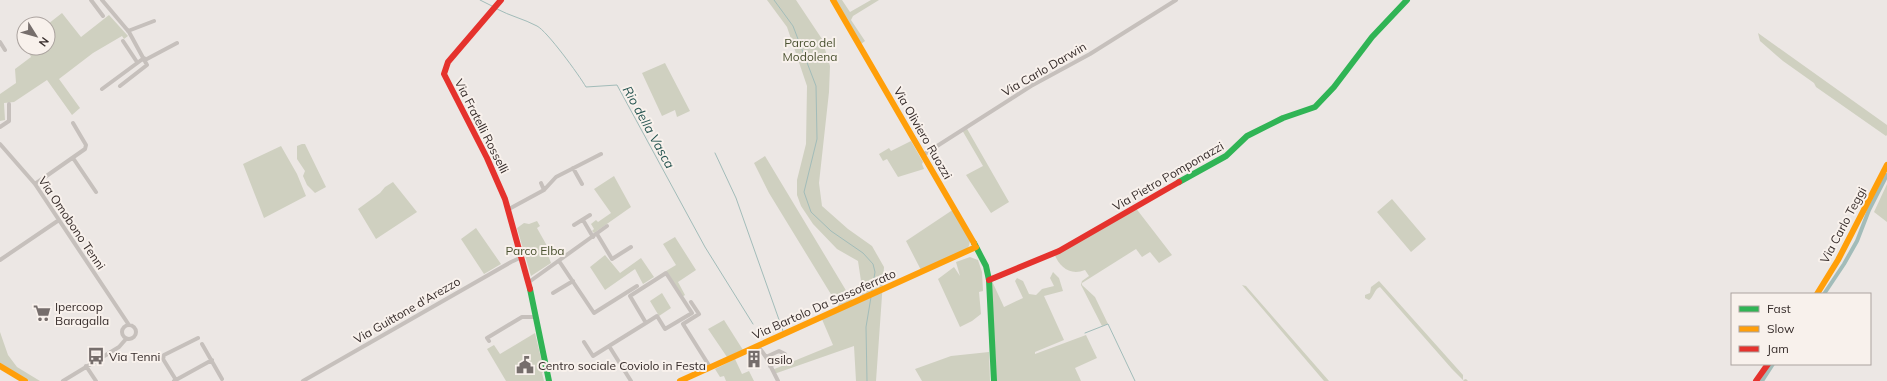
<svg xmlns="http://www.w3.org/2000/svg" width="1887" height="381" viewBox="0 0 1887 381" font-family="Mulish,sans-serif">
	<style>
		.green { fill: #cfd0c0 }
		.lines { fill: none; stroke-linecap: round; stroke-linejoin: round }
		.stream { stroke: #a2bcb9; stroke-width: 1 }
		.canal { stroke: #a2bcb9; stroke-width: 4 }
		.street { stroke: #c6c0bc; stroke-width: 4 }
		.fast { stroke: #30b455; stroke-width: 6 }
		.slow { stroke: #ff9f0a; stroke-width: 6 }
		.jam { stroke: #e5322d; stroke-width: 6 }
		.labels { text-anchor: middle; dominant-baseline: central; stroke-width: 4; stroke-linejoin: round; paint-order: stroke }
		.park-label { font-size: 12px; fill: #4b5231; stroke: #f8f1ec }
		.street-label { font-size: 12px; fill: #372d2b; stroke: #f8f1ec }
		.poi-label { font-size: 12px; fill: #372d2b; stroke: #f8f1ec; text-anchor: start }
		.water-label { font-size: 13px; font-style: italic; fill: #255450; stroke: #f8f1ec }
	</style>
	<rect width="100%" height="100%" fill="#ece7e4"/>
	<!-- green -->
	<path class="green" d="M 767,0 L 796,0 L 822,39 L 830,66 L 829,92 L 819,183 L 822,206 L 848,229 L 872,246 L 884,267 L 876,381 L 856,381 L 854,346 L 774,374 L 772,370 L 833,345 L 821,317 L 840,309 L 769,193 L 754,163 L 765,156 L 853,302 L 860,300 L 861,281 L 858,261 L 837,249 L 813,224 L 801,206 L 797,195 L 797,180 L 806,144 L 807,86 L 787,27 Z
		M 835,0 L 842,0 L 850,12 L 871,0 L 879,0 L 853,16 L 851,20 L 865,41 L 861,44 Z
		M 62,13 L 81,37 L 109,15 L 128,36 L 124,39 L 122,36 L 93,53 L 59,79 L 80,108 L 72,115 L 47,80 L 14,102 L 4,103 L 5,120 L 0,121 L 0,94 L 16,83 L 15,69 L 31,57 L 27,48 L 48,48 L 48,24 Z
		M 1758,33 L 1887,125 L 1887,135 L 1886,136 L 1816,87 L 1814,83 L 1783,61 L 1760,41 Z
		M 665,63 L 690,111 L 677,117 L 675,110 L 662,116 L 642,73 Z
		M 966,127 L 1009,202 L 991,213 L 966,175 L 983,166 L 962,130 Z
		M 911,141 L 923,162 L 922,164 L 924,169 L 898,177 L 887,159 L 883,161 L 879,154 L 889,148 L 891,151 Z
		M 302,144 L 305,144 L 326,187 L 315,193 L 307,185 L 303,176 L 305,171 L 297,159 L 297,146 Z
		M 281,146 L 297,174 L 306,196 L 264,218 L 243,164 Z
		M 614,176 L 631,207 L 594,233 L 592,231 L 594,229 L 591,224 L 596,220 L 598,222 L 611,213 L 594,189 Z
		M 393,182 L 417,212 L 376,239 L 358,209 L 380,193 L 385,187 Z
		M 1887,184 L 1887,222 L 1874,212 Z
		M 1392,199 L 1426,239 L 1411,252 L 1377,212 Z
		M 1135,207 L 1172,255 L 1159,263 L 1150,252 L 1142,257 L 1136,249 L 1082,283 L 1082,285 L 1095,297 L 1108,324 L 1102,326 L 1081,285 L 1082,281 L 1089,276 L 1085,270 C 1070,276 1059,267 1054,253 Z
		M 954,209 L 970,241 L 969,246 L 964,253 L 922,272 L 906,241 Z
		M 537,221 L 540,226 L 537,228 L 551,253 L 548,255 L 551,263 L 531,276 L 517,228 L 524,223 L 529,224 Z
		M 476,228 L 501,264 L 484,274 L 461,239 Z
		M 675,237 L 696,270 L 678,282 L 685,295 L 682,297 L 666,271 L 676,265 L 663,244 Z
		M 605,255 L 620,273 L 641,258 L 654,277 L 643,284 L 635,269 L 605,290 L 590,267 Z
		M 970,257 L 978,260 L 982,272 L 983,291 L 979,292 L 981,314 L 972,321 L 960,327 L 938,279 L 954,267 L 960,276 L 956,262 Z
		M 1053,272 L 1059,278 L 1063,291 L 1044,296 L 1064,340 L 1035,352 L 1035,354 L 1086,335 L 1097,358 L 1075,368 L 1081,381 L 994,381 L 993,370 L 996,369 L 991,279 L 1004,307 L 1023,298 L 1015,281 L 1017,278 L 1023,281 L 1029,294 L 1036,295 L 1042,289 L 1054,286 L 1050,278 Z
		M 1379,281 L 1463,375 L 1463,380 L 1466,379 L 1468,381 L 1464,381 L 1452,369 L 1380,287 C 1374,289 1374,297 1369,300 L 1365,298 L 1365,295 L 1370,293 L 1371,287 Z
		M 1242,285 L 1246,286 L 1329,381 L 1324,381 Z
		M 662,293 L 671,308 L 659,316 L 650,301 Z
		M 724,320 L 743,350 L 727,357 L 708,329 Z
		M 0,332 L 8,355 L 17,367 L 40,381 L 29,381 L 0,363 Z
		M 535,333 L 544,371 L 542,373 L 544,381 L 506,381 L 487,349 L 494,345 L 500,354 Z
		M 989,352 L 990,381 L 922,381 L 915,369 L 951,356 Z
		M 735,359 L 742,374 L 749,371 L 754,381 L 726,381 L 724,376 L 720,377 L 715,369 Z"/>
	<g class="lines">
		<!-- stream -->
		<path class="stream" d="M 480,0 L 492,6
			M 774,0 L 793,26 L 816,86 L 817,139 L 804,192 L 811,212 L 831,231 L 863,253 L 873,264 L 875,272 L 872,290
			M 497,9 C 510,16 524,19 537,26 C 547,31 579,75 586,87 L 617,85 L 705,247 L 753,324
			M 715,153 L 736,198 L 783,331
			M 1085,333 L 1108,324 L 1135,381
			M 867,381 L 866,327 L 871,297"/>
		<!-- canal -->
		<path class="canal" d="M 1824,294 L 1844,264 L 1857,241 L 1869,210 L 1887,175
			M 1762,381 L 1773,364"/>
		<!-- street -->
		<path class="street" d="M 91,0 L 103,16
			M 102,0 L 129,32 L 147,65 L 120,86
			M 128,31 L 154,21
			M 123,41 L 137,62
			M 0,42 L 5,50
			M 145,60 L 177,43
			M 102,89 L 144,58
			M 0,127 L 9,121 L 9,104
			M 0,144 L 35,184 L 129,325
			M 923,155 L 1031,86 L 1090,54 L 1176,0
			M 73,158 L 96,192
			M 573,168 L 582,184
			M 541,183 L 544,190
			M 35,184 L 85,149 L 86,145 L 73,123
			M 509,209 L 544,190 L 556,177 L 601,154
			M 583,220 L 593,237
			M 574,225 L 590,215
			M 597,234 L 612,259 L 631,247
			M 0,260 L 59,220
			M 559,261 L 594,313 L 637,286
			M 529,282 L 607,226
			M 553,293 L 573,281
			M 691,302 L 699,314 L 683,324 L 710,367
			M122 332a7 7 0 1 1 14 0a7 7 0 1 1-14 0Z
			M 489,341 L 487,338 L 522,317 L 536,317
			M 584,342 L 593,356 L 609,346
			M 202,344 L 222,379
			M 758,346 L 766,357 L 778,381
			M 766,357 L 779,351 L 785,354 L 784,359 L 770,366
			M 86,366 L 96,381
			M 176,380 L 163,359 L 164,355 L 198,338
			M 63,381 L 119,347 L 126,339
			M 174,381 L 212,360
			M 303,381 L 511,262 L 522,257
			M 631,381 L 609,346 L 646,323 L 630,296 L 666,273 L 692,313 L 665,329 L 657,316 L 646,323"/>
		<!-- fast -->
		<path class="fast" d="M 1179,182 L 1226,156 L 1247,136 L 1283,118 L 1315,107 L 1334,87 L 1372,37 L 1407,0
			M 974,243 L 986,266 L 989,280 L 994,381
			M 530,289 L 549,381"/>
		<!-- slow -->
		<path class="slow" d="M 833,0 L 974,243
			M 1817,294 L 1838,260 L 1887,165
			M 0,366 L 25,381
			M 680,381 L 976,247"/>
		<!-- jam -->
		<path class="jam" d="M 501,0 L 448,62 L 444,74 L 487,158 L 505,199 L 530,289
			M 989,280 L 1059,251 L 1179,182
			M 1756,381 L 1768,364"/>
	</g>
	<!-- icons -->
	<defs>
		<g id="supermarket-bare" transform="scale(1.38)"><path d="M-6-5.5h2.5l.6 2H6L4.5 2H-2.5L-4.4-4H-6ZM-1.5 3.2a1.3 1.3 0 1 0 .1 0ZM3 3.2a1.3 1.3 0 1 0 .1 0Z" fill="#766e6c" stroke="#f8f1ec" stroke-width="2.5" paint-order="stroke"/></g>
		<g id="bus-bare" transform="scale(1.38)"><path d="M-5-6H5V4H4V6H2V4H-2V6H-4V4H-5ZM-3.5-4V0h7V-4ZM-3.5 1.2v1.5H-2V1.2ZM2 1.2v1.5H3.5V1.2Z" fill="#766e6c" stroke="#f8f1ec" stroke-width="2.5" paint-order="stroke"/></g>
		<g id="building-bare" transform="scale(1.38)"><path d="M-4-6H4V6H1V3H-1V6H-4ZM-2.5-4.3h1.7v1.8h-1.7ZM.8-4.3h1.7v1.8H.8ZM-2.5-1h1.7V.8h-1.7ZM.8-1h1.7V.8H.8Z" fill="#766e6c" stroke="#f8f1ec" stroke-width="2.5" paint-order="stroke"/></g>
		<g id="civic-bare" transform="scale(1.38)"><path d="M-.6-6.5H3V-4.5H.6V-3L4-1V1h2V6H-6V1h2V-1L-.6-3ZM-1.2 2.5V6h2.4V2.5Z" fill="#766e6c" stroke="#f8f1ec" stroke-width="2.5" paint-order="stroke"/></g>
	</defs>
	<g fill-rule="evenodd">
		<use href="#supermarket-bare" x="42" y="313"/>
		<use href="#bus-bare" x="96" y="356"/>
		<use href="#building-bare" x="754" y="359"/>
		<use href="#civic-bare" x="525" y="365"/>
	</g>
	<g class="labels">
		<!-- park labels -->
		<g class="park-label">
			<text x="810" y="42">Parco del<tspan x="810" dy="14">Modolena</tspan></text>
			<text x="535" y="250">Parco Elba</text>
		</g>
		<!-- street labels -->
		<g class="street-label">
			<text transform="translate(1044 69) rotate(-30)">Via Carlo Darwin</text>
			<text transform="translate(482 126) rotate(63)">Via Fratelli Rosselli</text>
			<text transform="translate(923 133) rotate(60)">Via Oliviero Ruozzi</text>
			<text transform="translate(1168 176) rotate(-30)">Via Pietro Pomponazzi</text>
			<text transform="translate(72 223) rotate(56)">Via Omobono Tenni</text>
			<text transform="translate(1843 225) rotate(-62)">Via Carlo Teggi</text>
			<text transform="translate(824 304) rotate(-24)">Via Bartolo Da Sassoferrato</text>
			<text transform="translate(407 310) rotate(-30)">Via Guittone d'Arezzo</text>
		</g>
		<!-- poi labels -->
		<g class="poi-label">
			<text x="55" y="306">Ipercoop<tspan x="55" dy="14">Baragalla</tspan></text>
			<text x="109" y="356">Via Tenni</text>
			<text x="767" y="359">asilo</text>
			<text x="538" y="365">Centro sociale Coviolo in Festa</text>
		</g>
		<!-- water labels -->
		<g class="water-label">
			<text transform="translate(649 127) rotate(61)">Rio della Vasca</text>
		</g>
	</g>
	<!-- legend -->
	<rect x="1731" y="293" width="140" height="72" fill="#f8f1ec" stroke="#aba39f"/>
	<rect x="1739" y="306" width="20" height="6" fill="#30b455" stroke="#aba39f"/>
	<text x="1767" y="313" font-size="12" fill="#372d2b">Fast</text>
	<rect x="1739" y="326" width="20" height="6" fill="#ff9f0a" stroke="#aba39f"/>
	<text x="1767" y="333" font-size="12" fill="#372d2b">Slow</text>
	<rect x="1739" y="346" width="20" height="6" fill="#e5322d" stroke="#aba39f"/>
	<text x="1767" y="353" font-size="12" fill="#372d2b">Jam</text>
	<!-- north arrow -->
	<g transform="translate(36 36) rotate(127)"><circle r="19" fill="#f8f1ec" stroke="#aba39f"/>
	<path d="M0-3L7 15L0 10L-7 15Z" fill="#766e6c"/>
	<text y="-6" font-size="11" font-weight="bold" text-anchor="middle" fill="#372d2b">N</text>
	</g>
</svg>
